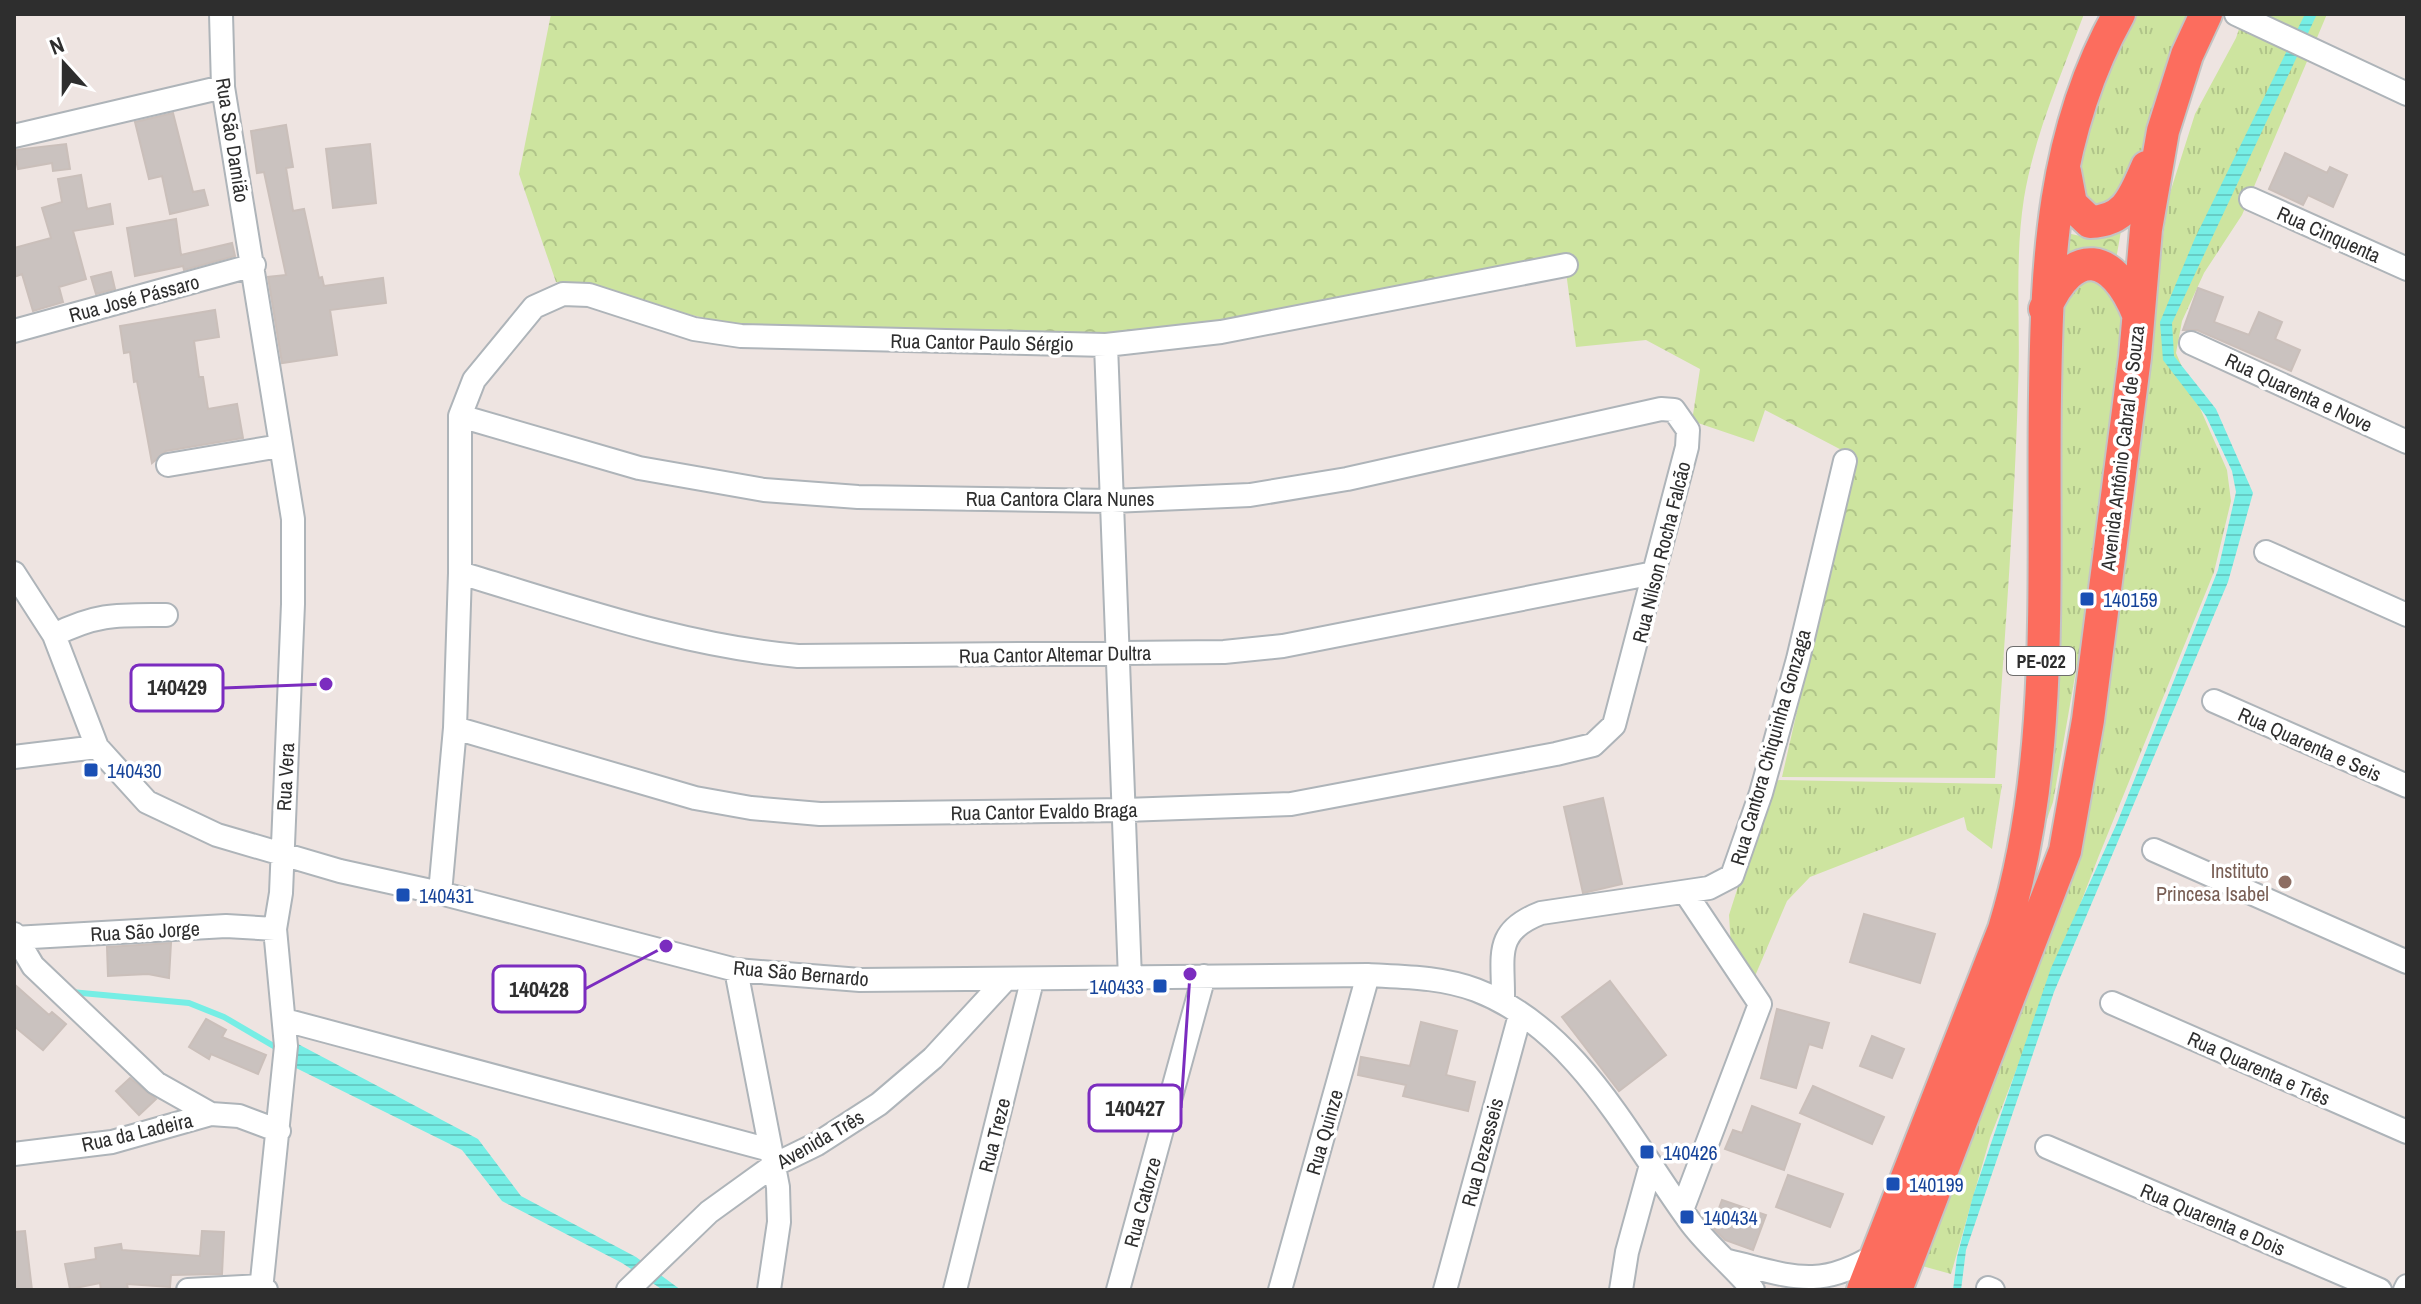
<svg xmlns="http://www.w3.org/2000/svg" width="2421" height="1304" viewBox="0 0 2421 1304" font-family="'Archivo Narrow',sans-serif">
	<style>
		.grass { fill: url(#grass-tufts) }
		.forest { fill: url(#forest-crowns) }
		.water { fill: url(#water-rules) }
		.lines { fill: none; stroke-linecap: round; stroke-linejoin: round }
		.stream { stroke: #76eee5; stroke-width: 6 }
		.building { fill: #cac2bf; stroke: #cabfba; stroke-width: 2 }
		.minor-casing { stroke: #aeb4b9; stroke-width: 26 }
		.highway-casing { stroke: #c4c4c4; stroke-width: 36 }
		.minor { stroke: #fff; stroke-width: 22 }
		.highway { stroke: #fc6d5e; stroke-width: 32 }
		.transit-dot { fill: #1a4fb4; stroke: #fff; stroke-width: 3 }
		.education-dot { fill: #8d6e63; stroke: #fff; stroke-width: 3 }
		.labels { text-anchor: middle; dominant-baseline: central; stroke-width: 7; stroke-linejoin: round; paint-order: stroke }
		.shield { fill: #fff; stroke: #6d6d6d; stroke-width: 2 }
		.shield-label { font-size: 18px; font-weight: bold; fill: #2e2e2e }
		.street-label { font-size: 20px; fill: #2e2e2e; stroke: #fff }
		.transit-label { font-size: 20px; fill: #164399; stroke: #fff; text-anchor: start }
		.education-label { font-size: 20px; fill: #785e54; stroke: #fff; text-anchor: end }
		.leader { fill: none; stroke: #7b2cbf; stroke-width: 3 }
		.callout-dot { fill: #7b2cbf; stroke: #fff; stroke-width: 3 }
		.callout { fill: #fff; stroke: #7b2cbf; stroke-width: 3 }
		.callout-label { font-size: 22px; text-anchor: middle; font-weight: bold; fill: #2e2e2e }
	</style>
	<defs>
		<pattern id="grass-tufts" width="24" height="20" patternUnits="userSpaceOnUse" patternTransform="scale(2)"><rect width="24" height="20" fill="#cde49f"/><path d="M3 7l-1-3M5 7V3M7 7l1-3M15 17l-1-3M17 17v-4M19 17l1-3" fill="none" stroke="#b0c489"/></pattern>
		<pattern id="forest-crowns" width="20" height="18" patternUnits="userSpaceOnUse" patternTransform="scale(2)"><rect width="20" height="18" fill="#cde49f"/><path d="M2 6a3 3 0 1 1 6 0M12 15a3 3 0 1 1 6 0" fill="none" stroke="#b0c489"/></pattern>
		<pattern id="water-rules" width="6" height="5" patternUnits="userSpaceOnUse" patternTransform="scale(2)"><rect width="6" height="5" fill="#76eee5"/><path d="M0 2.5h6" fill="none" stroke="#66ccc5"/></pattern>
	</defs>
	<rect width="100%" height="100%" fill="#eee4e1"/>
	<!-- grass -->
	<path class="grass" d="M 2121,14 L 2208,14 L 2161,89 L 2132,189 L 2115,210 L 2078,209 L 2072,137 Z
		M 2244,14 L 2327,14 L 2242,215 L 2204,273 L 2182,321 L 2176,353 L 2227,470 L 2231,501 L 2214,572 L 2098,858 L 1990,1138 L 1951,1274 L 1915,1264 L 2071,855 L 2169,196 L 2195,114 L 2236,38 Z
		M 2080,271 L 2124,294 L 2131,356 L 2053,802 L 2033,859 L 2046,322 Z
		M 1772,780 L 2002,784 L 1992,849 L 1967,830 L 1964,817 L 1810,877 L 1787,901 L 1752,983 L 1731,947 L 1729,915 Z"/>
	<!-- forest -->
	<path class="forest" d="M 551,14 L 2084,14 C 2062,73 2034,136 2024,198 C 2014,262 2021,327 2018,391 C 2014,521 2004,649 1995,778 L 1782,777 L 1855,457 L 1765,410 L 1754,442 L 1692,421 L 1700,369 L 1646,340 L 1576,347 L 1566,272 L 1104,348 L 733,325 L 556,282 L 519,174 Z
		M 2121,231 L 2114,271 L 2085,255 L 2061,254 L 2067,233 L 2089,238 Z"/>
	<!-- water -->
	<path class="water" d="M 2305,14 L 2317,14 L 2172,323 L 2174,356 L 2216,409 L 2253,493 L 2228,582 L 2054,992 L 1966,1250 L 1961,1290 L 1953,1290 L 1957,1257 L 1973,1196 L 2051,968 L 2117,823 L 2218,570 L 2236,492 L 2232,471 L 2206,416 L 2163,360 L 2160,322 L 2195,238 Z
		M 298,1044 L 478,1139 L 521,1196 L 636,1257 L 681,1290 L 663,1290 L 622,1263 L 502,1201 L 462,1150 L 296,1068 Z"/>
	<g class="lines">
		<!-- stream -->
		<path class="stream" d="M 71,992 L 189,1003 L 224,1017 L 277,1048"/>
	</g>
	<!-- building -->
	<path class="building" d="M 173,113 L 193,192 L 204,190 L 208,205 L 170,214 L 162,176 L 149,179 L 135,122 Z
		M 286,125 L 293,167 L 286,168 L 293,211 L 304,209 L 319,278 L 322,277 L 324,286 L 383,278 L 386,303 L 330,310 L 337,355 L 282,363 L 268,277 L 286,275 L 264,172 L 257,173 L 251,131 Z
		M 66,144 L 70,169 L 53,171 L 52,163 L 18,169 L 14,150 Z
		M 370,144 L 376,203 L 333,208 L 326,149 Z
		M 2285,153 L 2327,173 L 2330,167 L 2347,175 L 2333,207 L 2308,195 L 2303,205 L 2269,189 Z
		M 81,175 L 87,209 L 110,204 L 113,224 L 73,231 L 86,279 L 59,287 L 63,302 L 33,311 L 22,274 L 14,277 L 14,248 L 51,238 L 42,208 L 62,202 L 58,179 Z
		M 176,219 L 181,255 L 232,243 L 235,256 L 184,270 L 183,266 L 135,276 L 127,228 Z
		M 111,272 L 115,289 L 96,294 L 91,277 Z
		M 2198,288 L 2223,297 L 2214,322 L 2249,335 L 2259,312 L 2282,322 L 2275,339 L 2300,350 L 2291,371 L 2197,330 L 2183,330 Z
		M 215,310 L 219,337 L 194,341 L 199,377 L 203,377 L 208,409 L 237,404 L 243,438 L 166,451 L 152,463 L 137,381 L 134,382 L 130,352 L 124,353 L 120,326 Z
		M 1603,798 L 1622,884 L 1583,893 L 1564,807 Z
		M 1864,914 L 1935,934 L 1920,983 L 1850,962 Z
		M 171,943 L 169,978 L 148,974 L 108,976 L 107,947 Z
		M 1610,981 L 1666,1055 L 1619,1091 L 1562,1017 Z
		M 14,984 L 49,1015 L 52,1012 L 66,1024 L 43,1050 L 14,1026 Z
		M 1777,1009 L 1829,1023 L 1822,1048 L 1809,1044 L 1796,1088 L 1761,1078 Z
		M 206,1019 L 226,1030 L 222,1037 L 266,1055 L 258,1074 L 211,1054 L 209,1059 L 189,1047 Z
		M 1421,1022 L 1457,1031 L 1446,1075 L 1475,1082 L 1468,1111 L 1403,1096 L 1406,1085 L 1358,1075 L 1361,1057 L 1410,1066 Z
		M 1872,1036 L 1904,1049 L 1892,1078 L 1860,1066 Z
		M 130,1078 L 156,1099 L 139,1115 L 116,1091 Z
		M 1813,1086 L 1884,1117 L 1872,1144 L 1800,1113 Z
		M 1752,1106 L 1800,1124 L 1784,1170 L 1725,1149 L 1733,1130 L 1742,1133 Z
		M 1788,1175 L 1843,1194 L 1830,1227 L 1776,1207 Z
		M 1722,1200 L 1766,1215 L 1753,1250 L 1725,1240 L 1712,1227 Z
		M 25,1231 L 32,1290 L 14,1290 L 14,1232 Z
		M 202,1231 L 224,1232 L 222,1274 L 171,1275 L 170,1287 L 127,1284 L 128,1290 L 101,1290 L 100,1283 L 70,1289 L 65,1264 L 96,1259 L 95,1248 L 121,1244 L 122,1250 L 200,1256 Z"/>
	<g class="lines">
		<!-- minor casing -->
		<g class="minor-casing">
			<path id="minor" d="M 221,14 L 223,87 L 293,519 L 293,604 L 281,893 L 275,929 L 286,1046 L 261,1290
				M 2236,14 L 2407,94
				M 14,136 L 223,87
				M 2251,199 L 2407,269
				M 14,331 L 254,265
				M 2191,343 L 2407,442
				M 1106,345 L 1130,979
				M 168,465 L 280,446
				M 2266,552 L 2407,615
				M 14,573 L 54,635 L 97,747 L 147,802 L 217,835 L 340,871 L 440,893 L 736,970 L 860,980 L 1368,975 C 1404,977 1441,977 1476,990 C 1578,1029 1630,1140 1691,1223 C 1709,1247 1734,1267 1753,1290
				M 460,573 C 571,606 682,646 798,656 L 1224,652 L 1283,646 L 1654,573
				M 54,635 C 98,613 118,615 166,615
				M 2214,701 L 2407,786
				M 455,728 L 695,798 L 751,808 L 820,814 L 1125,810 L 1291,804 L 1556,754 L 1593,745 L 1614,725 L 1687,447 L 1688,430 L 1674,410 L 1661,409 L 1347,479 L 1250,495 L 1112,501 L 858,497 L 764,490 L 639,468 L 460,416
				M 14,757 L 97,747
				M 2154,850 L 2407,962
				M 440,893 L 455,728 L 460,573 L 460,416 L 474,380 L 534,307 L 563,294 L 589,295 L 694,329 L 741,336 L 1106,345 L 1221,332 L 1566,265
				M 14,934 L 33,966 L 156,1083 L 211,1114 L 239,1116 L 279,1131
				M 14,938 L 226,926 L 275,929
				M 736,970 L 778,1187 L 779,1222 L 769,1290
				M 1503,1002 C 1504,956 1492,932 1541,913 L 1709,888 L 1732,876 L 1761,793 L 1798,659 L 1845,461
				M 2112,1003 L 2407,1132
				M 285,1020 L 770,1150
				M 2047,1147 L 2380,1290
				M 14,1154 L 112,1142 L 211,1114
				M 1682,1210 L 1760,1004 L 1685,892
				M 1728,1261 C 1791,1276 1818,1291 1877,1254
				M 1988,1288 L 1993,1290
				M 188,1290 L 261,1286 L 266,1290
				M 628,1290 L 709,1212 L 774,1165 L 817,1144 L 879,1104 L 933,1058 L 1005,980
				M 955,1290 L 1032,981
				M 1118,1290 L 1204,976
				M 1280,1290 L 1368,975
				M 1445,1290 L 1520,1015
				M 1621,1290 L 1627,1252 L 1651,1165
				M 2405,1290 L 2407,1286"/>
		</g>
		<!-- highway casing -->
		<g class="highway-casing">
			<path id="highway" d="M 2065,172 L 2071,204 L 2090,222 C 2126,221 2134,197 2147,167
				M 2045,309 C 2073,245 2113,252 2138,314
				M 1863,1290 L 2004,929 C 2056,761 2042,570 2045,395 C 2047,261 2052,134 2119,14
				M 1896,1290 L 2065,851 L 2088,720 L 2135,357 L 2146,229 L 2163,131 L 2187,55 L 2206,14"/>
		</g>
		<!-- minor -->
		<use href="#minor" class="minor"/>
		<!-- highway -->
		<use href="#highway" class="highway"/>
	</g>
	<!-- markers -->
	<g class="transit-dot">
		<rect x="2079" y="591" width="16" height="16" rx="4"/>
		<rect x="83" y="762" width="16" height="16" rx="4"/>
		<rect x="395" y="887" width="16" height="16" rx="4"/>
		<rect x="1152" y="978" width="16" height="16" rx="4"/>
		<rect x="1639" y="1144" width="16" height="16" rx="4"/>
		<rect x="1885" y="1176" width="16" height="16" rx="4"/>
		<rect x="1679" y="1209" width="16" height="16" rx="4"/>
	</g>
	<circle class="education-dot" cx="2285" cy="882" r="8"/>
	<g class="labels">
		<!-- shield labels -->
		<rect class="shield" x="2007" y="647" width="68" height="28" rx="6"/>
		<g class="shield-label">
			<text x="2041" y="661">PE-022</text>
		</g>
		<!-- street labels -->
		<g class="street-label">
			<text transform="translate(233 140) rotate(81)">Rua São Damião</text>
			<text transform="translate(2329 234) rotate(24)">Rua Cinquenta</text>
			<text transform="translate(134 298) rotate(-15)">Rua José Pássaro</text>
			<text transform="translate(982 342) rotate(1)">Rua Cantor Paulo Sérgio</text>
			<text transform="translate(2299 392) rotate(25)">Rua Quarenta e Nove</text>
			<text transform="translate(2122 448) rotate(-83)">Avenida Antônio Cabral de Souza</text>
			<text x="1060" y="498">Rua Cantora Clara Nunes</text>
			<text transform="translate(1661 552) rotate(-76)">Rua Nilson Rocha Falcão</text>
			<text transform="translate(1055 654) rotate(-1)">Rua Cantor Altemar Dultra</text>
			<text transform="translate(2310 744) rotate(24)">Rua Quarenta e Seis</text>
			<text transform="translate(1770 747) rotate(-74)">Rua Cantora Chiquinha Gonzaga</text>
			<text transform="translate(285 777) rotate(-87)">Rua Vera</text>
			<text transform="translate(1044 811) rotate(-1)">Rua Cantor Evaldo Braga</text>
			<text transform="translate(145 931) rotate(-3)">Rua São Jorge</text>
			<text transform="translate(801 973) rotate(5)">Rua São Bernardo</text>
			<text transform="translate(2259 1068) rotate(24)">Rua Quarenta e Três</text>
			<text transform="translate(137 1132) rotate(-13)">Rua da Ladeira</text>
			<text transform="translate(1324 1132) rotate(-74)">Rua Quinze</text>
			<text transform="translate(994 1135) rotate(-76)">Rua Treze</text>
			<text transform="translate(820 1139) rotate(-30)">Avenida Três</text>
			<text transform="translate(1482 1152) rotate(-75)">Rua Dezesseis</text>
			<text transform="translate(1142 1202) rotate(-75)">Rua Catorze</text>
			<text transform="translate(2213 1219) rotate(23)">Rua Quarenta e Dois</text>
		</g>
		<!-- transit labels -->
		<g class="transit-label">
			<text x="2103" y="599">140159</text>
			<text x="107" y="770">140430</text>
			<text x="419" y="895">140431</text>
			<text x="1144" y="986" text-anchor="end">140433</text>
			<text x="1663" y="1152">140426</text>
			<text x="1909" y="1184">140199</text>
			<text x="1703" y="1217">140434</text>
		</g>
		<!-- education labels -->
		<g class="education-label">
			<text x="2269" y="870">Instituto<tspan x="2269" dy="23">Princesa Isabel</tspan></text>
		</g>
	</g>
	<!-- callouts -->
	<path class="leader" d="M326 684L223 688M666 946L585 989M1190 974L1181 1108"/>
	<g class="callout-dot">
		<circle cx="326" cy="684" r="8"/>
		<circle cx="666" cy="946" r="8"/>
		<circle cx="1190" cy="974" r="8"/>
	</g>
	<g class="callout">
		<rect x="131" y="665" width="92" height="46" rx="8"/>
		<rect x="493" y="966" width="92" height="46" rx="8"/>
		<rect x="1089" y="1085" width="92" height="46" rx="8"/>
	</g>
	<g class="callout-label">
		<text x="177" y="695">140429</text>
		<text x="539" y="997">140428</text>
		<text x="1135" y="1116">140427</text>
	</g>
	<!-- border -->
	<rect width="2421" height="1304" fill="none" stroke="#2e2e2e" stroke-width="32"/>
	<!-- north arrow -->
	<g transform="translate(64 64) rotate(339)" stroke="#ffffff" stroke-width="6" paint-order="stroke">
	<path d="M0-6L14 30L0 20L-14 30Z" fill="#2e2e2e"/>
	<text y="-12" font-size="22" font-weight="bold" text-anchor="middle" fill="#2e2e2e">N</text>
	</g>
</svg>
